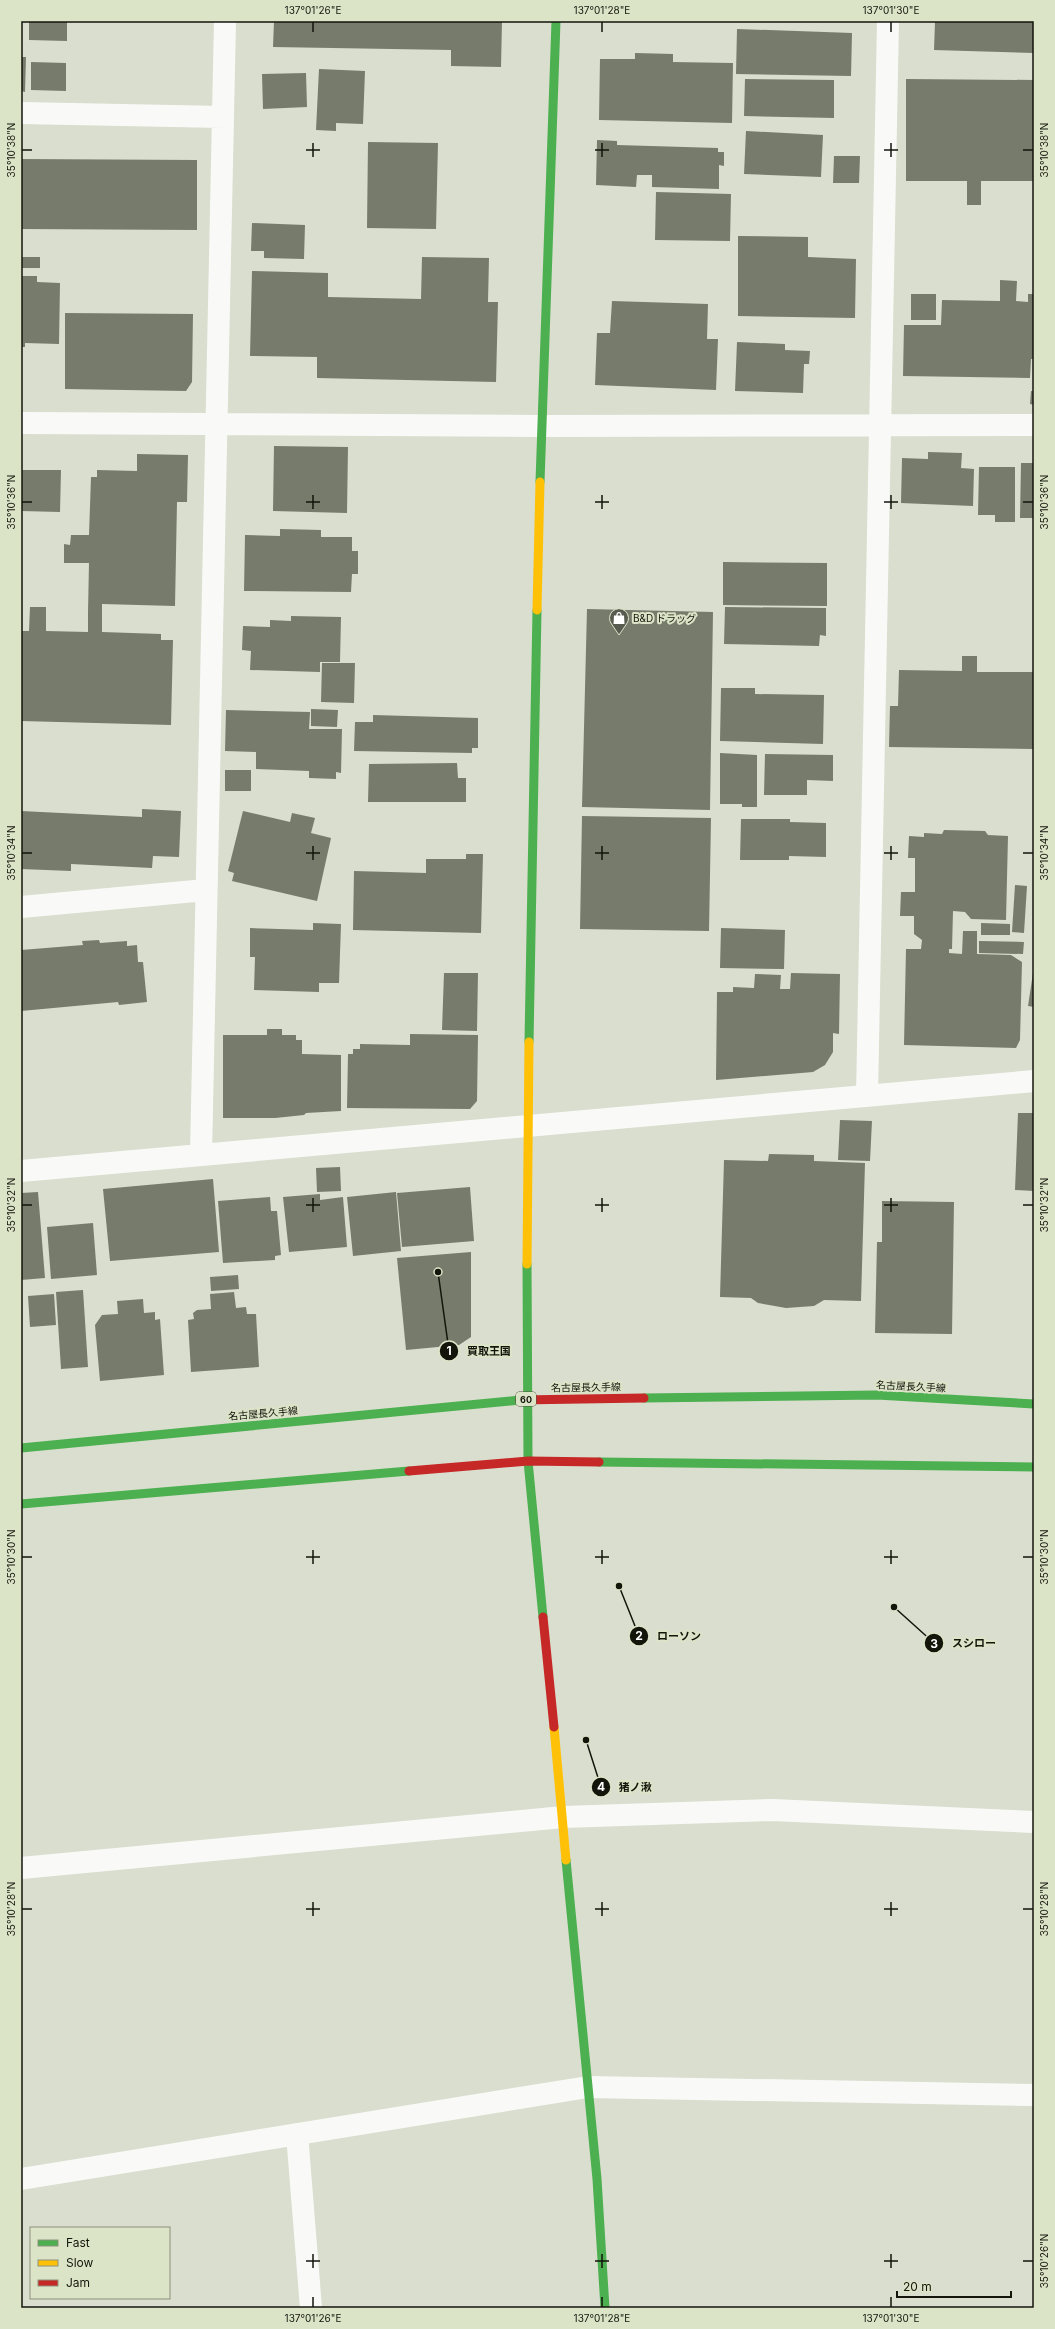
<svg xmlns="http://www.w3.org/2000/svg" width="1055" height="2329" viewBox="0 0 1055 2329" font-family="Inter,'Noto Sans JP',sans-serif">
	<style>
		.building { fill: #777b6b }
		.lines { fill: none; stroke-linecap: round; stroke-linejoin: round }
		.street { stroke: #f9faf8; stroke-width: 22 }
		.fast { stroke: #4caf50; stroke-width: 9 }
		.slow { stroke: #ffc107; stroke-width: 9 }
		.jam { stroke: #c62828; stroke-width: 9 }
		.ticks { fill: none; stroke: #13150b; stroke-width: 1.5 }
		.labels { text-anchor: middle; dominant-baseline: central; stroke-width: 4; stroke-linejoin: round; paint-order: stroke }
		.shield { fill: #dce4c8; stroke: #4f5344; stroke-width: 1 }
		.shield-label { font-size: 9px; font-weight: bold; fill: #13150b }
		.poi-label { font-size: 10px; fill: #13150b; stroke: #dce4c8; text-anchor: start }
		.street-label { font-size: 10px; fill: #13150b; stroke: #dce4c8 }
		.leader { fill: none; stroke: #13150b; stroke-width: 1.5 }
		.callout-dot { fill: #13150b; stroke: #dce4c8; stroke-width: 1.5 }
		.mark-label { font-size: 12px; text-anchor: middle; font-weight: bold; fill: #fff }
		.callout-label { font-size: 11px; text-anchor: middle; font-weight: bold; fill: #13150b; stroke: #dce4c8; stroke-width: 4; stroke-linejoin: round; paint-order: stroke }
		.neatline { fill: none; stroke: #13150b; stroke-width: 1.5 }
		.ticks-label { font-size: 10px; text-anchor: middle; fill: #13150b }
	</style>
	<rect width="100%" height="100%" fill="#d9dece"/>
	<!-- building -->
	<path class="building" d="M 29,21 L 67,21 L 67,41 L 29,40 Z
		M 274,21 L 502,21 L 501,67 L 451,66 L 451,50 L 273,47 Z
		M 930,21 L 1034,21 L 1034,53 L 934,50 L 935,22 Z
		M 737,29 L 852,33 L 851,76 L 736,74 Z
		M 635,53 L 673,54 L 673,62 L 733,63 L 732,123 L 599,120 L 600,59 L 635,59 Z
		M 21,57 L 26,57 L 25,92 L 21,91 Z
		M 31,62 L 66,63 L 66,91 L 31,90 Z
		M 319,69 L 365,71 L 363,124 L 336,123 L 336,131 L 316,130 Z
		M 306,73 L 307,107 L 263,109 L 262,74 Z
		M 745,79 L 834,80 L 834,118 L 744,116 Z
		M 906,79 L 1034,80 L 1034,181 L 981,181 L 981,205 L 967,205 L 967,181 L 906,181 Z
		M 746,131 L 823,135 L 821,177 L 744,174 Z
		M 597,140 L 617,141 L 617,145 L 718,148 L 718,152 L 724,152 L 724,166 L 719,165 L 719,189 L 652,187 L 652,175 L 637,175 L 636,187 L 596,185 Z
		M 368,142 L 438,143 L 436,229 L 367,228 Z
		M 834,156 L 860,156 L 859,183 L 833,183 Z
		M 21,159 L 197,160 L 197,230 L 21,229 Z
		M 656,192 L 731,194 L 730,241 L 655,240 Z
		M 252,223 L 305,225 L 304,259 L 264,258 L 264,251 L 251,251 Z
		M 738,236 L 808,237 L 808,257 L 856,259 L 855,318 L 738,316 Z
		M 22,257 L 40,257 L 40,268 L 22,268 Z
		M 422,257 L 489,258 L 488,302 L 498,302 L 496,382 L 317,378 L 317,357 L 250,356 L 252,271 L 328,273 L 328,297 L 421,299 Z
		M 21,276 L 37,276 L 37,282 L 60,283 L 59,344 L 25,343 L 25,347 L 21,347 Z
		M 1000,280 L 1017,281 L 1016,301 L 1028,302 L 1028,294 L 1034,294 L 1034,359 L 1031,359 L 1030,378 L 903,376 L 904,325 L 941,325 L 942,300 L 1000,301 Z
		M 911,294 L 936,294 L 936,320 L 911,320 Z
		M 612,301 L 708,304 L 707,339 L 718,339 L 716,390 L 595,385 L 597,333 L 610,333 Z
		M 65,313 L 193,314 L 192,382 L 186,391 L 65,389 Z
		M 737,342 L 785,344 L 785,350 L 810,351 L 809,364 L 804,364 L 803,393 L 735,391 Z
		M 1031,391 L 1034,391 L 1034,405 L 1030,404 Z
		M 274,446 L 348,447 L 347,513 L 273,511 Z
		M 928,452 L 962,453 L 961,468 L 974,469 L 973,506 L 901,503 L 902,458 L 928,459 Z
		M 137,454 L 188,455 L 187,502 L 177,502 L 175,606 L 102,604 L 102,632 L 161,634 L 161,640 L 173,640 L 171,725 L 21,721 L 21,631 L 29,631 L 30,607 L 46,607 L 46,631 L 88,632 L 88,612 L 93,612 L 88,612 L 89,563 L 64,563 L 64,544 L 70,545 L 71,535 L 89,535 L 91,477 L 97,477 L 97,470 L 137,471 Z
		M 1021,463 L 1034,463 L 1034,518 L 1020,518 Z
		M 979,467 L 1015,467 L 1015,522 L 995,522 L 995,515 L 978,515 Z
		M 21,470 L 61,470 L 60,512 L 21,511 Z
		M 280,529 L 321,530 L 321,537 L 352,537 L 352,551 L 358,551 L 358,574 L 352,574 L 351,592 L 244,591 L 245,535 L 280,536 Z
		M 723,562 L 827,563 L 827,606 L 723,605 Z
		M 725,607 L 826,608 L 826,636 L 820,635 L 819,646 L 724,644 Z
		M 587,609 L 713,612 L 710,810 L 582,807 Z
		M 291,616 L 341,617 L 340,662 L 320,662 L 320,672 L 250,670 L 251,651 L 242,650 L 243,626 L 270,627 L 270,620 L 291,621 Z
		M 962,656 L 977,656 L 977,672 L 1034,672 L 1034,749 L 889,747 L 890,706 L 898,706 L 899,670 L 962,671 Z
		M 322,663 L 355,663 L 354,703 L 321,702 Z
		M 721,688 L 755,688 L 755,694 L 824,695 L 823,744 L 720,741 Z
		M 311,709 L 338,710 L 337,727 L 311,726 Z
		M 226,710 L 310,712 L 309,729 L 342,729 L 341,773 L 336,772 L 336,779 L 309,778 L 309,771 L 256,769 L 256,752 L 225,751 Z
		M 373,715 L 478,718 L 478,748 L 472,748 L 472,753 L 354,751 L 355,722 L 373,722 Z
		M 720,753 L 757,755 L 757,807 L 742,807 L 742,804 L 720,804 Z
		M 765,754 L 833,755 L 833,781 L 807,780 L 807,795 L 764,795 Z
		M 457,763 L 458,778 L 466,778 L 466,802 L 368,802 L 369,764 Z
		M 225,770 L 251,770 L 251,791 L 225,791 Z
		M 142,809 L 181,811 L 179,857 L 153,856 L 152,868 L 71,864 L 71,871 L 21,869 L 21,811 L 142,817 Z
		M 243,811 L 290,822 L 292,813 L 315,818 L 311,833 L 331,838 L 317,901 L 232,881 L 234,873 L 228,871 Z
		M 582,816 L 711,818 L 709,931 L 580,929 Z
		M 741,819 L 790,819 L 790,822 L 826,823 L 826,857 L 789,856 L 789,860 L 740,860 Z
		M 944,830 L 985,831 L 988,835 L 1008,836 L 1006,920 L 971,919 L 965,912 L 953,911 L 952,949 L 949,949 L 949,953 L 962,954 L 963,931 L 977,931 L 977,954 L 1011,955 L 1022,962 L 1020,1040 L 1016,1048 L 904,1045 L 906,949 L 921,949 L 922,940 L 914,934 L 914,916 L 900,916 L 901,892 L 915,892 L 915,858 L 908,858 L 909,836 L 924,837 L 924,833 L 942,834 Z
		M 466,854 L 483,854 L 481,933 L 353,930 L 354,871 L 426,873 L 426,859 L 466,859 Z
		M 1015,885 L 1027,886 L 1024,933 L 1012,932 Z
		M 313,923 L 341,924 L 339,983 L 319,983 L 319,992 L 254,990 L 255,957 L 250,957 L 250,928 L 313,930 Z
		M 981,923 L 1010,924 L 1010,935 L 981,935 Z
		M 721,928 L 785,930 L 784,969 L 720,968 Z
		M 99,940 L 100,943 L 127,941 L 127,946 L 137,945 L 138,962 L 143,962 L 147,1002 L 119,1005 L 118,1002 L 21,1011 L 21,950 L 83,945 L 82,941 Z
		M 979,941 L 1024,942 L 1023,954 L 979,953 Z
		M 444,973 L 478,973 L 477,1031 L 442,1030 Z
		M 791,973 L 840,974 L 839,1034 L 833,1033 L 833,1052 L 825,1065 L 813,1072 L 716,1080 L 717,992 L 733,992 L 733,987 L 754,988 L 755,974 L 781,975 L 780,989 L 790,989 Z
		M 1033,973 L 1034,973 L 1034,1007 L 1028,1006 Z
		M 267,1029 L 282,1029 L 282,1035 L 296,1035 L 296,1040 L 302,1040 L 302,1054 L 341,1055 L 341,1111 L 306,1113 L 304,1115 L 275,1118 L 223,1118 L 223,1035 L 267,1035 Z
		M 410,1034 L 478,1035 L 477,1101 L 470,1109 L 347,1108 L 348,1054 L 353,1054 L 353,1049 L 360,1049 L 360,1044 L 410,1045 Z
		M 1018,1113 L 1034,1113 L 1034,1191 L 1015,1190 Z
		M 840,1120 L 872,1121 L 870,1161 L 838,1160 Z
		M 769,1154 L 814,1155 L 814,1161 L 865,1163 L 861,1301 L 824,1300 L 814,1306 L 786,1308 L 758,1303 L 751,1298 L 720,1297 L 724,1160 L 768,1161 Z
		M 340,1167 L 341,1191 L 317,1192 L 316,1168 Z
		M 213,1179 L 219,1252 L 110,1261 L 103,1189 Z
		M 470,1187 L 474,1241 L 402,1247 L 397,1193 Z
		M 38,1192 L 45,1278 L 21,1280 L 21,1193 Z
		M 396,1192 L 401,1251 L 353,1256 L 347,1197 Z
		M 320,1194 L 320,1200 L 343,1197 L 347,1247 L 289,1252 L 283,1197 Z
		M 270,1197 L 271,1211 L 277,1211 L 281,1255 L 275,1256 L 275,1260 L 223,1263 L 218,1201 Z
		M 882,1201 L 954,1202 L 952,1334 L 875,1333 L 877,1242 L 882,1242 Z
		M 93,1223 L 97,1275 L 51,1279 L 47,1227 Z
		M 471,1252 L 471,1337 L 459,1345 L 406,1350 L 397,1258 Z
		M 238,1275 L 239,1289 L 211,1291 L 210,1277 Z
		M 83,1290 L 88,1367 L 61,1369 L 56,1292 Z
		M 234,1292 L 236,1308 L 246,1307 L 247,1314 L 256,1314 L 259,1367 L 191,1372 L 188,1320 L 194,1319 L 193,1313 L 197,1310 L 211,1309 L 210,1294 Z
		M 54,1294 L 56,1325 L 30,1327 L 28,1296 Z
		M 143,1299 L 144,1313 L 155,1312 L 155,1320 L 160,1319 L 164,1375 L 100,1381 L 95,1325 L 102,1315 L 118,1314 L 117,1301 Z"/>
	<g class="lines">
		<!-- street -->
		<path class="street" d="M 21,113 L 223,117
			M 21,423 L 541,426 L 1034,425
			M 21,907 L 206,890
			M 867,1096 L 888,21
			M 201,1155 L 225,21
			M 21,1171 L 1034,1081
			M 21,1868 L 563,1817 L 773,1810 L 1034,1822
			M 297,2134 L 311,2308
			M 21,2179 L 588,2087 L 1034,2095"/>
		<!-- fast -->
		<path class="fast" d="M 540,482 L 556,21
			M 529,1042 L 537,610
			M 527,1264 L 528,1461 L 543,1617
			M 644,1398 L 877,1395 L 1034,1404
			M 21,1448 L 520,1400
			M 599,1462 L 1034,1467
			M 21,1504 L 409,1471
			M 566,1860 L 597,2179 L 605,2308"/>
		<!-- slow -->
		<path class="slow" d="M 537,610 L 540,482
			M 527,1264 L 529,1042
			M 554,1727 L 566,1860"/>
		<!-- jam -->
		<path class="jam" d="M 520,1400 L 644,1398
			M 409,1471 L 528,1461 L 599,1462
			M 543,1617 L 554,1727"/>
	</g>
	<!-- ticks -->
	<path class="ticks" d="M 313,22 L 313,32M 602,22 L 602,32M 891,22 L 891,32M 313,143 L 313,157M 602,143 L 602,157M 891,143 L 891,157M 22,150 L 32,150M 306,150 L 320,150M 595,150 L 609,150M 884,150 L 898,150M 1023,150 L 1033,150M 313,495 L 313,509M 602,495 L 602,509M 891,495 L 891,509M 22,502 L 32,502M 306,502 L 320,502M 595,502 L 609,502M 884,502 L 898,502M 1023,502 L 1033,502M 313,846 L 313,860M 602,846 L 602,860M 891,846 L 891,860M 22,853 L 32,853M 306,853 L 320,853M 595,853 L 609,853M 884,853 L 898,853M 1023,853 L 1033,853M 313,1198 L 313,1212M 602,1198 L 602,1212M 891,1198 L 891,1212M 22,1205 L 32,1205M 306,1205 L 320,1205M 595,1205 L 609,1205M 884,1205 L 898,1205M 1023,1205 L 1033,1205M 313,1550 L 313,1564M 602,1550 L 602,1564M 891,1550 L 891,1564M 22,1557 L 32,1557M 306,1557 L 320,1557M 595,1557 L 609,1557M 884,1557 L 898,1557M 1023,1557 L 1033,1557M 313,1902 L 313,1916M 602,1902 L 602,1916M 891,1902 L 891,1916M 22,1909 L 32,1909M 306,1909 L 320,1909M 595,1909 L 609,1909M 884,1909 L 898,1909M 1023,1909 L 1033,1909M 313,2254 L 313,2268M 602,2254 L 602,2268M 891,2254 L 891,2268M 306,2261 L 320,2261M 595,2261 L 609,2261M 884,2261 L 898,2261M 1023,2261 L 1033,2261M 313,2297 L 313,2307M 602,2297 L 602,2307M 891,2297 L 891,2307"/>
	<!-- icons -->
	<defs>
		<g id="shop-pin" transform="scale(1)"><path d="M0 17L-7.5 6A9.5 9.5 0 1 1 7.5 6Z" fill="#585b4f" stroke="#dce4c8"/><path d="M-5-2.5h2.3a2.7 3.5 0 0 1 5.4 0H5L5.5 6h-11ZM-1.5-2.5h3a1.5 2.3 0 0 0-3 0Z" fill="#fff"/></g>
	</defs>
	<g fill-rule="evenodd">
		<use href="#shop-pin" x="619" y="618"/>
	</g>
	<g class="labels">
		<!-- shield labels -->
		<rect class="shield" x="516" y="1392" width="20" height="14" rx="3"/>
		<g class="shield-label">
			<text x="526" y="1399">60</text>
		</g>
		<!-- poi labels -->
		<g class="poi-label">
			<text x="633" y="618">B&amp;D ドラッグ</text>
		</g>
		<!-- street labels -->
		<g class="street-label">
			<text transform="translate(911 1386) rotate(3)">名古屋長久手線</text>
			<text transform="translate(586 1387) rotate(-1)">名古屋長久手線</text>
			<text transform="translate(263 1413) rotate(-5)">名古屋長久手線</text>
		</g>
	</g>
	<!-- callouts -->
	<path class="leader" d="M438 1272L449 1351M619 1586L639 1636M894 1607L934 1643M586 1740L601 1787"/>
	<g class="callout-dot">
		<circle cx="438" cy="1272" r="4"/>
		<circle cx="619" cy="1586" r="4"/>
		<circle cx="894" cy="1607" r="4"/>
		<circle cx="586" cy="1740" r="4"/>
		<circle cx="449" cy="1351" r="10"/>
		<circle cx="639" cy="1636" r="10"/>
		<circle cx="934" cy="1643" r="10"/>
		<circle cx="601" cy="1787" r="10"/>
	</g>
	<g class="mark-label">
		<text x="449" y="1355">1</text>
		<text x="639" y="1640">2</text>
		<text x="934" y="1648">3</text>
		<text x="601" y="1791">4</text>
	</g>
	<g class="callout-label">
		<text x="489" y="1355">買取王国</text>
		<text x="679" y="1640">ローソン</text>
		<text x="974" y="1647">スシロー</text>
		<text x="635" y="1791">猪ノ湫</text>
	</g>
	<!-- border -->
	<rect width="1055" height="2329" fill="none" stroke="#dce4c8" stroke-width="44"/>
	<!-- legend -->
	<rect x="30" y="2227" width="140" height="72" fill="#dce4c8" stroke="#8c917c"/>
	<rect x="38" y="2240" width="20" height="6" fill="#4caf50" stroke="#8c917c"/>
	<text x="66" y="2247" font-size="12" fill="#13150b">Fast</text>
	<rect x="38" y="2260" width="20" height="6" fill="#ffc107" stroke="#8c917c"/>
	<text x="66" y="2267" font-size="12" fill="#13150b">Slow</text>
	<rect x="38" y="2280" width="20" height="6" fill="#c62828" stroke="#8c917c"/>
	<text x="66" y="2287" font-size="12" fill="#13150b">Jam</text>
	<!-- scale -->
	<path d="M897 2291v6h114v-6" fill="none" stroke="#13150b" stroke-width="2"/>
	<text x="903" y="2291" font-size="12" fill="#13150b" stroke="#dce4c8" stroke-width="3" paint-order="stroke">20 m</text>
	<rect x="22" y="22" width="1011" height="2285" class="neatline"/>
	<g class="ticks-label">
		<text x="313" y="14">137°01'26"E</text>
		<text x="602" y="14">137°01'28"E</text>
		<text x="891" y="14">137°01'30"E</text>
		<text transform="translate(11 150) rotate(-90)" y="4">35°10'38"N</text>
		<text transform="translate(1044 150) rotate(-90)" y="4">35°10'38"N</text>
		<text transform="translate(11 502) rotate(-90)" y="4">35°10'36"N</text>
		<text transform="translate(1044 502) rotate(-90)" y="4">35°10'36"N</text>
		<text transform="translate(11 853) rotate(-90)" y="4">35°10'34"N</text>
		<text transform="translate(1044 853) rotate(-90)" y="4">35°10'34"N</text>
		<text transform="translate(11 1205) rotate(-90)" y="4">35°10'32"N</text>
		<text transform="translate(1044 1205) rotate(-90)" y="4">35°10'32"N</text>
		<text transform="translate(11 1557) rotate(-90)" y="4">35°10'30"N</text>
		<text transform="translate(1044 1557) rotate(-90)" y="4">35°10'30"N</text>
		<text transform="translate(11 1909) rotate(-90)" y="4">35°10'28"N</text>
		<text transform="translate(1044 1909) rotate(-90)" y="4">35°10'28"N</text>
		<text transform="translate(1044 2261) rotate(-90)" y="4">35°10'26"N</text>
		<text x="313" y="2322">137°01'26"E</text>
		<text x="602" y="2322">137°01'28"E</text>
		<text x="891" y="2322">137°01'30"E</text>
	</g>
</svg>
